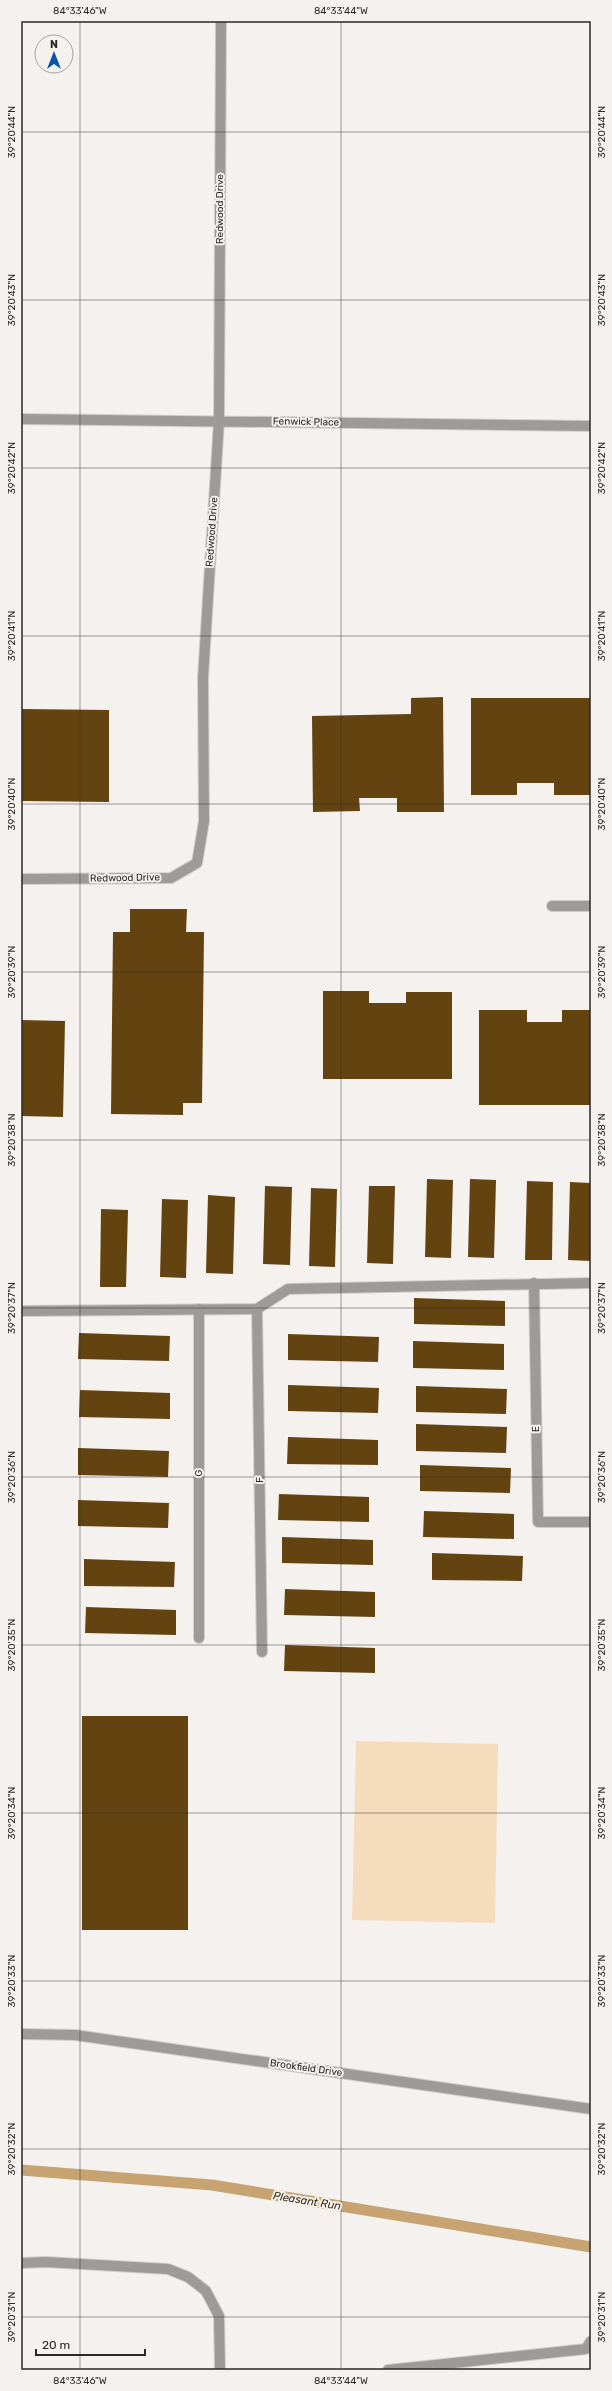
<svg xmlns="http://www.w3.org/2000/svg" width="612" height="2391" viewBox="0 0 612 2391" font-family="Rubik,sans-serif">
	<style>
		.green { fill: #f4dcbc }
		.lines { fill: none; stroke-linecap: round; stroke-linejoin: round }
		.stream { stroke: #c7a372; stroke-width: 11 }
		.building { fill: #634410 }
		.service-casing { stroke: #d0cdca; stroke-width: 12 }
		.minor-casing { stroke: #d0cdca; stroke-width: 12 }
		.service { stroke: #9c9b99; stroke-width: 10 }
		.minor { stroke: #9c9b99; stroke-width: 10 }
		.ticks { fill: none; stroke: #2a2928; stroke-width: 1; stroke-opacity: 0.45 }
		.labels { text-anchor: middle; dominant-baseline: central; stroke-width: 4; stroke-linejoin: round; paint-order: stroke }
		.street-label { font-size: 10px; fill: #2a2928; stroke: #f4f1ee }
		.water-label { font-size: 11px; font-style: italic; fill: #36260f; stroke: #f4f1ee }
		.neatline { fill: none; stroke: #2a2928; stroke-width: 1.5 }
		.ticks-label { font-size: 10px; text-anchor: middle; fill: #2a2928 }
	</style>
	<rect width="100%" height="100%" fill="#f4f1ee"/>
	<!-- green -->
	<path class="green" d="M 356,1741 L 498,1744 L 495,1923 L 352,1920 Z"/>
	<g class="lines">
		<!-- stream -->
		<path class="stream" d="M 21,2170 L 212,2185 L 591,2247"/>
	</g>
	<!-- building -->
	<path class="building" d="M 443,697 L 444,812 L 397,812 L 397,798 L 359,798 L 360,811 L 313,812 L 312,716 L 411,714 L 411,698 Z
		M 471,698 L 591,698 L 591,795 L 554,795 L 554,783 L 517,783 L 517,795 L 471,795 Z
		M 21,709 L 109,710 L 109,802 L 21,801 Z
		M 130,909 L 187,909 L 186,932 L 204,932 L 202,1103 L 183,1103 L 183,1115 L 111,1114 L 113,932 L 130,932 Z
		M 323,991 L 369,991 L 369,1003 L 406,1003 L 406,992 L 452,992 L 452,1079 L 323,1079 Z
		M 479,1010 L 527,1010 L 527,1022 L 562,1022 L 562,1010 L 591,1010 L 591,1105 L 479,1105 Z
		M 21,1020 L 65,1021 L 63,1117 L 21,1116 Z
		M 427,1179 L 453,1180 L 451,1258 L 425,1257 Z
		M 470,1179 L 496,1180 L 494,1258 L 468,1257 Z
		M 527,1181 L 553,1182 L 552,1260 L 525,1260 Z
		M 570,1182 L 591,1183 L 591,1261 L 568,1260 Z
		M 265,1186 L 292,1187 L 290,1265 L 263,1264 Z
		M 369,1186 L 395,1186 L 393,1264 L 367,1263 Z
		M 311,1188 L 337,1189 L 335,1267 L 309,1266 Z
		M 208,1195 L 235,1197 L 233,1274 L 206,1273 Z
		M 162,1199 L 188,1200 L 186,1278 L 160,1277 Z
		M 101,1209 L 128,1210 L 126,1287 L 100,1287 Z
		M 414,1298 L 505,1301 L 505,1326 L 414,1324 Z
		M 79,1333 L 170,1336 L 169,1361 L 78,1359 Z
		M 288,1334 L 379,1337 L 378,1362 L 288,1360 Z
		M 413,1341 L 504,1344 L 504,1370 L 413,1368 Z
		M 288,1385 L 379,1388 L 378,1413 L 288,1411 Z
		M 416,1386 L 507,1389 L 506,1414 L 416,1412 Z
		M 80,1390 L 170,1393 L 170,1419 L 79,1417 Z
		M 416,1424 L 507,1427 L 506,1453 L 416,1451 Z
		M 288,1437 L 378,1440 L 378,1465 L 287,1464 Z
		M 78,1448 L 169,1451 L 168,1477 L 78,1475 Z
		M 420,1465 L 511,1468 L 510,1493 L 420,1491 Z
		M 279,1494 L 369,1497 L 369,1522 L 278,1520 Z
		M 78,1500 L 169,1503 L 168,1528 L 78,1526 Z
		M 424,1511 L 514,1514 L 514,1539 L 423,1537 Z
		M 282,1537 L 373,1540 L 373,1565 L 282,1563 Z
		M 432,1553 L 523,1556 L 522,1581 L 432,1580 Z
		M 84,1559 L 175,1562 L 174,1587 L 84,1586 Z
		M 285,1589 L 375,1592 L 375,1617 L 284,1615 Z
		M 86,1607 L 176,1610 L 176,1635 L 85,1633 Z
		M 285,1645 L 375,1648 L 375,1673 L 284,1671 Z
		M 82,1716 L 188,1716 L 188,1930 L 82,1930 Z"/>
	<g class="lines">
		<!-- service casing -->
		<g class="service-casing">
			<path id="service" d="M 21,879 L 171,878 L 197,863 L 204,821 L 203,678
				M 534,1283 L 538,1522 L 591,1522
				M 199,1309 L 199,1638
				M 257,1309 L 262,1652
				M 21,2263 L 46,2262 L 168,2269 L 188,2277 L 206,2291 L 219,2316 L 220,2370
				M 388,2370 L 586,2349 L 591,2341"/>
		</g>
		<!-- minor casing -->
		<g class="minor-casing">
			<path id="minor" d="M 21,419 L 591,426
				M 203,678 L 219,421 L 221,21
				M 552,906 L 591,906
				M 21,1311 L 257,1309 L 288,1289 L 591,1283
				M 21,2034 L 75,2035 L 591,2109"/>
		</g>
		<!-- service -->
		<use href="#service" class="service"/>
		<!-- minor -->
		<use href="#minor" class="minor"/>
	</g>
	<!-- ticks -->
	<path class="ticks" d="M 80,21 L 80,2370M 341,21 L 341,2370M 21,132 L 591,132M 21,300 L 591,300M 21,468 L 591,468M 21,636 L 591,636M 21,804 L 591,804M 21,972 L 591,972M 21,1140 L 591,1140M 21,1308 L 591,1308M 21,1477 L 591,1477M 21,1645 L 591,1645M 21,1813 L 591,1813M 21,1981 L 591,1981M 21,2149 L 591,2149M 21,2317 L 591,2317"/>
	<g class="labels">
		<!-- street labels -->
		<g class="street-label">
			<text transform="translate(220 209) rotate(-90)">Redwood Drive</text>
			<text transform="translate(306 422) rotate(1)">Fenwick Place</text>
			<text transform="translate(212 532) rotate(-86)">Redwood Drive</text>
			<text transform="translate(125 878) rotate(-1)">Redwood Drive</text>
			<text transform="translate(536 1429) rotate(-91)">E</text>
			<text transform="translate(199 1473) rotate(-90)">G</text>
			<text transform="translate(260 1480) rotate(-91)">F</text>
			<text transform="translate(306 2068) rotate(8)">Brookfield Drive</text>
		</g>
		<!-- water labels -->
		<g class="water-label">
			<text transform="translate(307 2201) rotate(9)">Pleasant Run</text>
		</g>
	</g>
	<!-- border -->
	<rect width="612" height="2391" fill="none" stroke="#f4f1ee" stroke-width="44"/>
	<!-- north arrow -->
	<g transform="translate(54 54)"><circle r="19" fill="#f4f1ee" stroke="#a3a19f"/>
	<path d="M0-3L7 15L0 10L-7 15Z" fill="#0954a3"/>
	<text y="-6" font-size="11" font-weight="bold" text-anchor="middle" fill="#2a2928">N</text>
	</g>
	<!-- scale -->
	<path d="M36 2349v6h109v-6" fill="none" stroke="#2a2928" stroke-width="2"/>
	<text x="42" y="2349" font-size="12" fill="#2a2928" stroke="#f4f1ee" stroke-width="3" paint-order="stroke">20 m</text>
	<rect x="22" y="22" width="568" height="2347" class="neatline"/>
	<g class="ticks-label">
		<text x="80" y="14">84°33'46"W</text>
		<text x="341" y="14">84°33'44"W</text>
		<text transform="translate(11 132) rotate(-90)" y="4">39°20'44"N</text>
		<text transform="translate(601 132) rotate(-90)" y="4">39°20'44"N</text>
		<text transform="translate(11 300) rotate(-90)" y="4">39°20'43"N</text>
		<text transform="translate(601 300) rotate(-90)" y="4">39°20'43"N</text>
		<text transform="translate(11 468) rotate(-90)" y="4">39°20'42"N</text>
		<text transform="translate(601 468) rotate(-90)" y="4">39°20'42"N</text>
		<text transform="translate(11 636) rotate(-90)" y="4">39°20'41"N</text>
		<text transform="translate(601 636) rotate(-90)" y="4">39°20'41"N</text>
		<text transform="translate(11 804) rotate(-90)" y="4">39°20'40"N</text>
		<text transform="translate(601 804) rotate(-90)" y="4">39°20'40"N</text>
		<text transform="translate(11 972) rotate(-90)" y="4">39°20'39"N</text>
		<text transform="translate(601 972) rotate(-90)" y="4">39°20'39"N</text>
		<text transform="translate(11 1140) rotate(-90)" y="4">39°20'38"N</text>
		<text transform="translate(601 1140) rotate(-90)" y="4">39°20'38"N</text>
		<text transform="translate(11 1308) rotate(-90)" y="4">39°20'37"N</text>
		<text transform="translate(601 1308) rotate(-90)" y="4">39°20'37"N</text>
		<text transform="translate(11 1477) rotate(-90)" y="4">39°20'36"N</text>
		<text transform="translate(601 1477) rotate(-90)" y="4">39°20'36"N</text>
		<text transform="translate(11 1645) rotate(-90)" y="4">39°20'35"N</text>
		<text transform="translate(601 1645) rotate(-90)" y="4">39°20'35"N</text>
		<text transform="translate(11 1813) rotate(-90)" y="4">39°20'34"N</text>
		<text transform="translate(601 1813) rotate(-90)" y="4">39°20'34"N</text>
		<text transform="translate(11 1981) rotate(-90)" y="4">39°20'33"N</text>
		<text transform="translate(601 1981) rotate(-90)" y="4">39°20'33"N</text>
		<text transform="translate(11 2149) rotate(-90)" y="4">39°20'32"N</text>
		<text transform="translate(601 2149) rotate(-90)" y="4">39°20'32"N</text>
		<text transform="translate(11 2317) rotate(-90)" y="4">39°20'31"N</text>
		<text transform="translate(601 2317) rotate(-90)" y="4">39°20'31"N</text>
		<text x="80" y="2384">84°33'46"W</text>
		<text x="341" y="2384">84°33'44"W</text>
	</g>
</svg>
